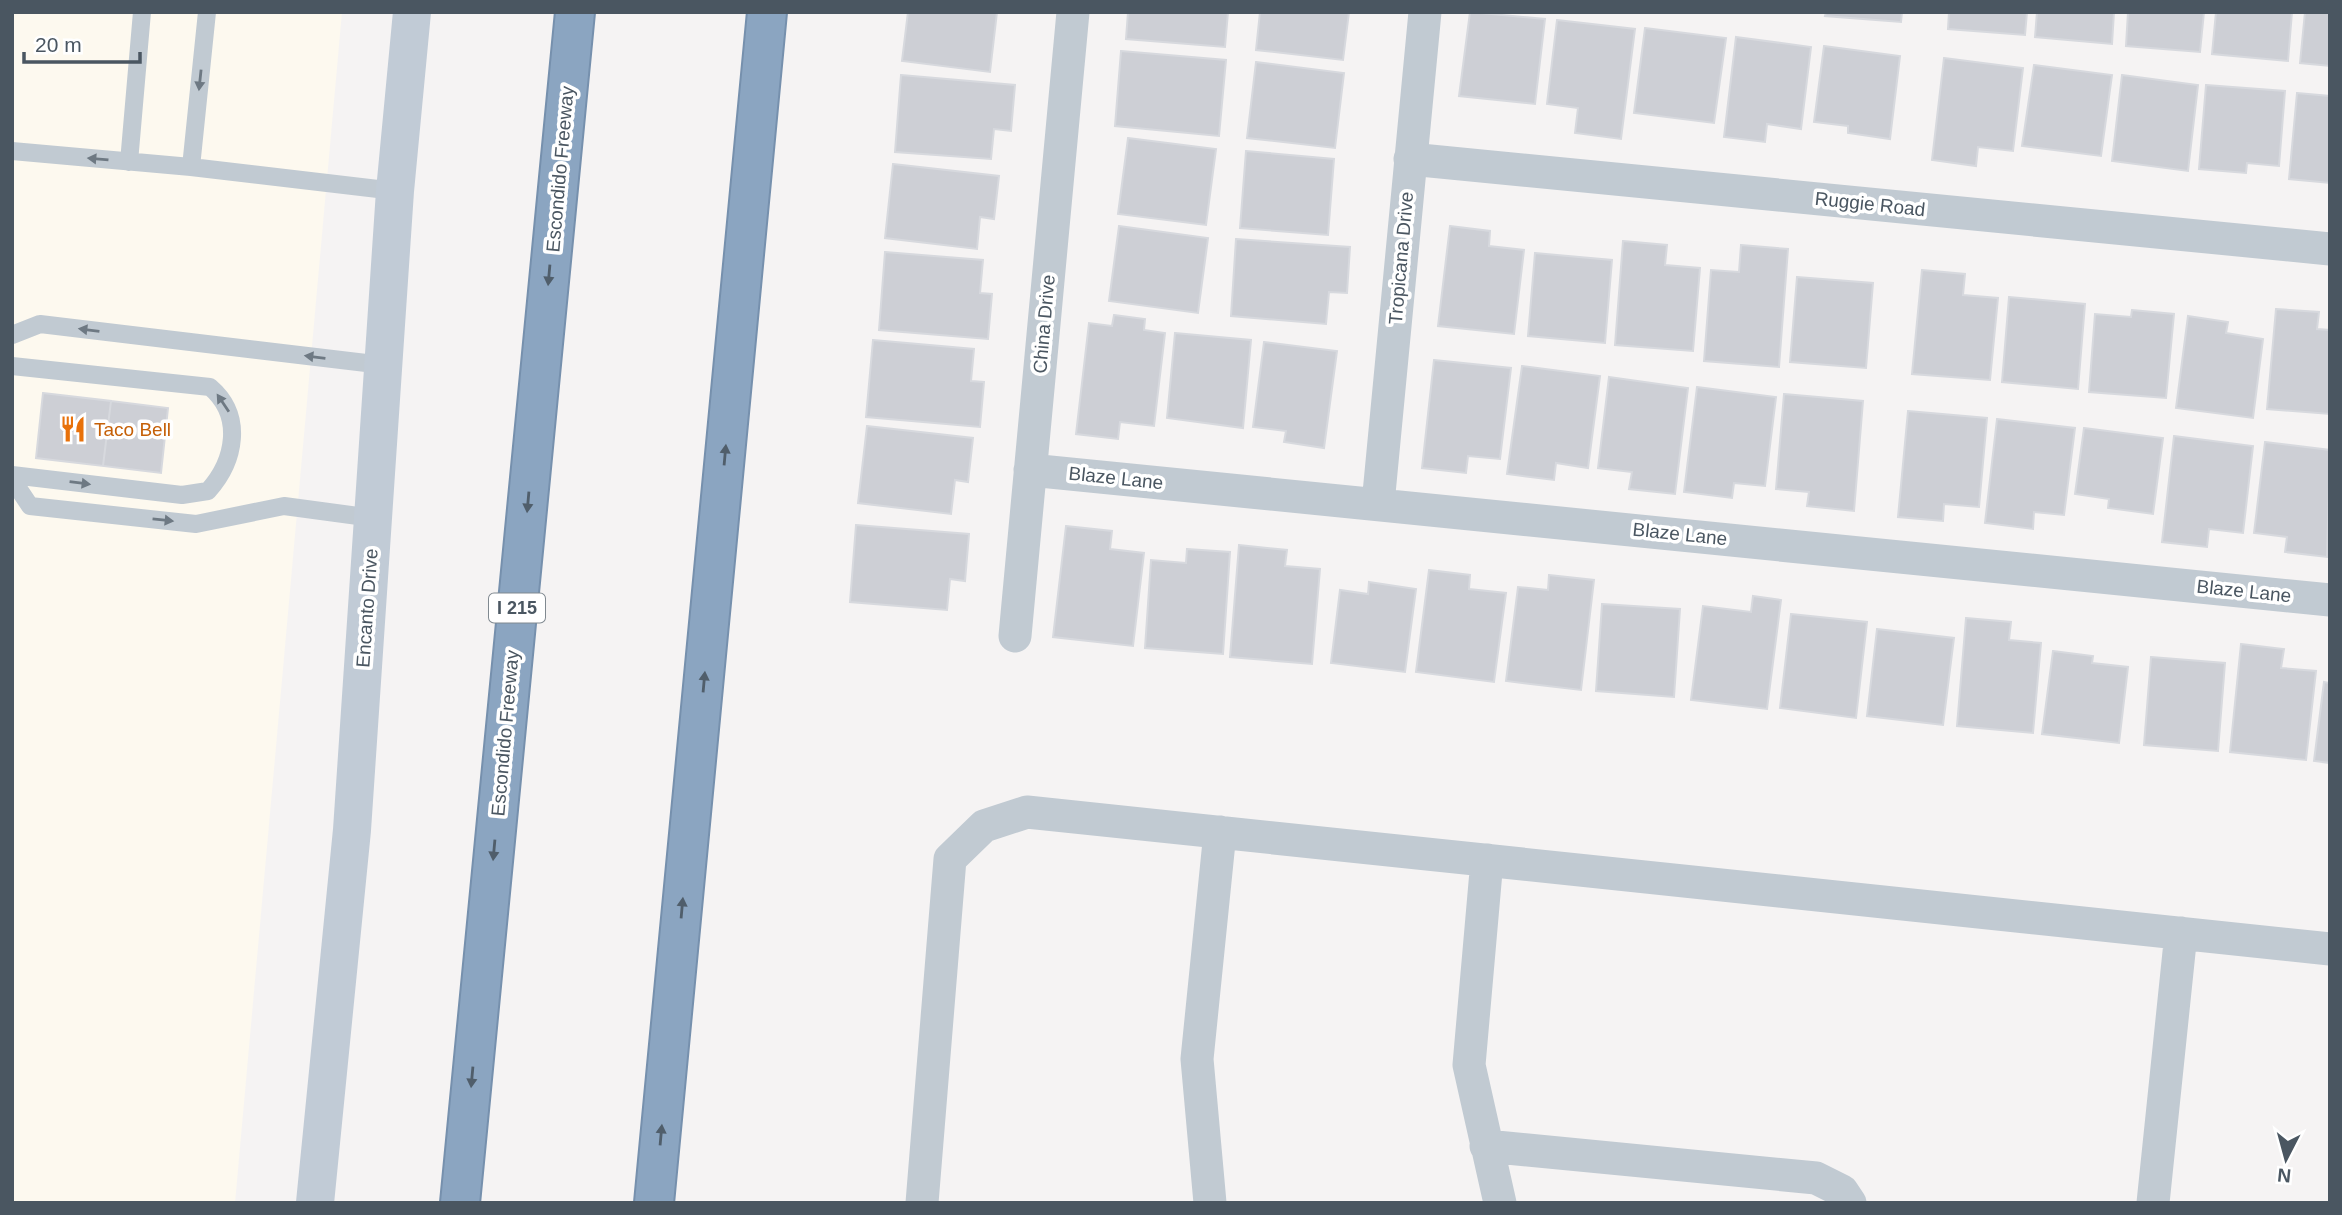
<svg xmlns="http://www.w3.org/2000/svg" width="2342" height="1215" viewBox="0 0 2342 1215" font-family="Arial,sans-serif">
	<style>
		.commercial { fill: #fdf9ef }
		.building { fill: #cdcfd5; stroke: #d7d9de; stroke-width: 2 }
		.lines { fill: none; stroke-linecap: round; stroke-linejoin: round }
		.highway-casing { stroke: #7690ad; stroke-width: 42 }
		.lane { stroke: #c1cad2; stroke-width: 18 }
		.street { stroke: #c1cad2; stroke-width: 33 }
		.secondary { stroke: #c1cbd6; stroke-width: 38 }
		.highway { stroke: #8ba5c1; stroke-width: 38 }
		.oneway { fill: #6e7983 }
		.oneway2 { fill: #505e6b }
		.labels { text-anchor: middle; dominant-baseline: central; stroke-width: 7; stroke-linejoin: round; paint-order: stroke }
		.shield { fill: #fff; stroke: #808990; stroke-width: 2 }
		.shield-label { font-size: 18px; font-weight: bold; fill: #4a5661 }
		.street-label { font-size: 19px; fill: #4a5661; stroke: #fff }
		.food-label { font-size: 19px; fill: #c56008; stroke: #fff; text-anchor: start }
	</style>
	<rect width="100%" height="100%" fill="#f5f3f3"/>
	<!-- commercial -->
	<path class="commercial" d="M 12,12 L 342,12 L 235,1203 L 12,1203 Z"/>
	<!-- building -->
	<path class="building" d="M 908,12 L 997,12 L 990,72 L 902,61 Z
		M 1128,12 L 1228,12 L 1225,47 L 1126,39 Z
		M 1260,12 L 1349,12 L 1343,60 L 1256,50 Z
		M 1470,12 L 1545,19 L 1535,104 L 1459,96 Z
		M 1826,12 L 1902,12 L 1901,22 L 1825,16 Z
		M 1949,12 L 2027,12 L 2025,35 L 1948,29 Z
		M 2037,12 L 2114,12 L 2112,44 L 2035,37 Z
		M 2128,12 L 2204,12 L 2200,52 L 2126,46 Z
		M 2216,12 L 2292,12 L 2288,61 L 2212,54 Z
		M 2305,12 L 2330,12 L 2330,66 L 2300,63 Z
		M 1557,20 L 1635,29 L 1621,139 L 1575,133 L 1578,108 L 1547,104 Z
		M 1645,28 L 1726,38 L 1714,123 L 1634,113 Z
		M 1736,37 L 1811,47 L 1801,129 L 1767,124 L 1765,142 L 1724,137 Z
		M 1824,46 L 1900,56 L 1890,139 L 1848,133 L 1848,126 L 1814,122 Z
		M 1121,51 L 1226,60 L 1219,136 L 1115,126 Z
		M 1944,58 L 2023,68 L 2013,151 L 1978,147 L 1976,166 L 1932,160 Z
		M 1256,62 L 1344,73 L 1335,148 L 1247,138 Z
		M 2034,65 L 2112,75 L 2101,156 L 2022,146 Z
		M 901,75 L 1015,85 L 1011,131 L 994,129 L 991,159 L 895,152 Z
		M 2122,75 L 2198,85 L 2188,171 L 2112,161 Z
		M 2206,85 L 2285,91 L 2279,166 L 2247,163 L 2246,173 L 2199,169 Z
		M 2297,93 L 2330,96 L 2330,183 L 2289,179 Z
		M 1128,138 L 1216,149 L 1206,225 L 1118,214 Z
		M 1246,151 L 1334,159 L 1328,235 L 1240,228 Z
		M 893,164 L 999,176 L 994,219 L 980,217 L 977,249 L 885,238 Z
		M 1119,226 L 1208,238 L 1198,313 L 1109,301 Z
		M 1450,226 L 1490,231 L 1489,246 L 1524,250 L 1514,334 L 1438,326 Z
		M 1236,239 L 1350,247 L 1347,293 L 1329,292 L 1326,324 L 1231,316 Z
		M 1623,241 L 1667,245 L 1665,265 L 1700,268 L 1693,351 L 1615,345 Z
		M 1741,245 L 1788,249 L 1779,367 L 1704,361 L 1711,270 L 1739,272 Z
		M 885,252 L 983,260 L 980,293 L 992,294 L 988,339 L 879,330 Z
		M 1535,253 L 1612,260 L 1605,343 L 1528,336 Z
		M 1922,270 L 1965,274 L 1963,295 L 1998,298 L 1990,380 L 1912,374 Z
		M 1797,277 L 1873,283 L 1866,368 L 1790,362 Z
		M 2009,297 L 2085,304 L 2078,389 L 2002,382 Z
		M 2276,309 L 2319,312 L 2317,329 L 2330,330 L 2330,414 L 2267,409 Z
		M 2132,310 L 2174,314 L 2166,398 L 2089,392 L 2095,314 L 2131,317 Z
		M 1114,315 L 1145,319 L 1144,330 L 1165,333 L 1154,426 L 1120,422 L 1118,439 L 1076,434 L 1089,323 L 1112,326 Z
		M 2188,316 L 2228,322 L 2226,333 L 2263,339 L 2253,418 L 2176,408 Z
		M 1175,333 L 1251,340 L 1243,428 L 1167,418 Z
		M 873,340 L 974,349 L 971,381 L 984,382 L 980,427 L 866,417 Z
		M 1264,342 L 1337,351 L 1324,448 L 1284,442 L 1286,431 L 1253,427 Z
		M 1434,360 L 1511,368 L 1500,459 L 1468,456 L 1466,473 L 1422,468 Z
		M 1522,366 L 1600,376 L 1588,468 L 1556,463 L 1554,480 L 1507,474 Z
		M 1609,377 L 1688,388 L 1675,494 L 1629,489 L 1632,472 L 1598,468 Z
		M 1697,387 L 1776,397 L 1765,486 L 1734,483 L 1732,498 L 1684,492 Z
		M 43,393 L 111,401 L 103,466 L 36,458 Z
		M 1784,394 L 1863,401 L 1854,511 L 1807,506 L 1809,492 L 1776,489 Z
		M 111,401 L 168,408 L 161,473 L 103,466 Z
		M 1908,411 L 1987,418 L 1979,507 L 1944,504 L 1943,521 L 1898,517 Z
		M 1997,419 L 2075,428 L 2064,515 L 2034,512 L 2033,529 L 1985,523 Z
		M 867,426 L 973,438 L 968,482 L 955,480 L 951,514 L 858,503 Z
		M 2084,428 L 2163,438 L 2153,514 L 2108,508 L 2109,499 L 2075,494 Z
		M 2174,436 L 2253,446 L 2243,533 L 2209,529 L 2207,547 L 2162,542 Z
		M 2265,442 L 2330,450 L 2327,557 L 2285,552 L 2287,537 L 2254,533 Z
		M 856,525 L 969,534 L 965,581 L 950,579 L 947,610 L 850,602 Z
		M 1066,526 L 1112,531 L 1110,549 L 1144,553 L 1133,646 L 1053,637 Z
		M 1239,545 L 1287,550 L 1285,566 L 1320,569 L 1312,664 L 1230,657 Z
		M 1187,549 L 1230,552 L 1223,654 L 1145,648 L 1151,560 L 1186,563 Z
		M 1429,570 L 1470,575 L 1469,589 L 1506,593 L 1494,682 L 1416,672 Z
		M 1549,575 L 1594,580 L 1581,690 L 1506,681 L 1518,587 L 1548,590 Z
		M 1369,582 L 1416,589 L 1405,672 L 1331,663 L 1340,590 L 1368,594 Z
		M 1753,596 L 1781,600 L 1767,709 L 1691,700 L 1703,606 L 1751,612 Z
		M 1602,604 L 1680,609 L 1674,697 L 1596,691 Z
		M 1791,614 L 1867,622 L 1856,718 L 1780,708 Z
		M 1966,618 L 2011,622 L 2009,640 L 2041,643 L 2033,733 L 1957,726 Z
		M 1877,629 L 1954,638 L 1943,725 L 1867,716 Z
		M 2241,644 L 2284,649 L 2281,668 L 2316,671 L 2306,760 L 2230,752 Z
		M 2053,651 L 2093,656 L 2092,663 L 2128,667 L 2119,743 L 2042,734 Z
		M 2151,657 L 2225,663 L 2218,751 L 2144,745 Z
		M 2324,682 L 2330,683 L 2330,763 L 2314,761 Z"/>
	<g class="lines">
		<!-- highway casing -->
		<g class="highway-casing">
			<path id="highway" d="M 460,1203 L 575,12
				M 654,1203 L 767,12"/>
		</g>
		<!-- lane -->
		<path class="lane" d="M 12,151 L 191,167 L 395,191
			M 129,162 L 142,12
			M 191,167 L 207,12
			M 12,335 L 40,324 L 383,365
			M 12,366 L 210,387 C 244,416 235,461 208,491 L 182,495 L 12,475
			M 12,479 L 30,506 L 196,524 L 284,506 L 373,518"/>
		<!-- street -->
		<path class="street" d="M 1410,159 L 2330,249
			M 1030,470 L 2330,600
			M 1378,504 L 1425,12
			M 1015,636 L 1073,12
			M 1487,860 L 1469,1065 L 1500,1203
			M 1486,1146 L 1816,1178 L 1842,1191 L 1850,1203
			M 922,1203 L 950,859 L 984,826 L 1027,812 L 2330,949
			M 1210,1203 L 1197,1059 L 1220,832
			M 2153,1203 L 2181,933"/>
		<!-- secondary -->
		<path class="secondary" d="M 315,1203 L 352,830 L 395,191 L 412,12"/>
		<!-- highway -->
		<use href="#highway" class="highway"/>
	</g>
	<!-- one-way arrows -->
	<defs><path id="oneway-solid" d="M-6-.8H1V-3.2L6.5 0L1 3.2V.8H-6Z" transform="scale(1.75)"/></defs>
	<g class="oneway">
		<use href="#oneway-solid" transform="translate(200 80) rotate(96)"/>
		<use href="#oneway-solid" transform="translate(98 159) rotate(-175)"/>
		<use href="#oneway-solid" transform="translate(89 330) rotate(-173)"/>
		<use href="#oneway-solid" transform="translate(315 357) rotate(-173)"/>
		<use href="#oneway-solid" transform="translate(223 403) rotate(-124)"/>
		<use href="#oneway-solid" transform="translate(80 483) rotate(7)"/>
		<use href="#oneway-solid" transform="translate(163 520) rotate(6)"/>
	</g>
	<g class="oneway2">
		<use href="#oneway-solid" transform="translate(549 275) rotate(95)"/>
		<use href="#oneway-solid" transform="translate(725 455) rotate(-85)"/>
		<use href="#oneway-solid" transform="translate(528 502) rotate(95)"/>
		<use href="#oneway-solid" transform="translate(704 682) rotate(-85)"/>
		<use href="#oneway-solid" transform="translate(494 850) rotate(95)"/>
		<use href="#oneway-solid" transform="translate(682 908) rotate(-85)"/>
		<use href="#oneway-solid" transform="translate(472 1077) rotate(95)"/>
		<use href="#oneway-solid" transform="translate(661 1135) rotate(-85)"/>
	</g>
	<!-- icons -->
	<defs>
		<g id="restaurant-bare" transform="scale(2.1)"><path d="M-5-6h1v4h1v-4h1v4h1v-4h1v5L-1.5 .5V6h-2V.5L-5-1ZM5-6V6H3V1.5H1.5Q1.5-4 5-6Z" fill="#e8710a" stroke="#fff" stroke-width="2.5" paint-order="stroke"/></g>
	</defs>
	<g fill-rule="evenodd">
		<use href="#restaurant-bare" x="73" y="429"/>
	</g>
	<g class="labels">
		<!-- shield labels -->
		<rect class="shield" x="489" y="593.5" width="56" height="29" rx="5"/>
		<g class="shield-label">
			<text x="517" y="608">I 215</text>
		</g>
		<!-- street labels -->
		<g class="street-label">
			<text transform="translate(560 169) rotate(-85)">Escondido Freeway</text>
			<text transform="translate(1870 204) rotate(6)">Ruggie Road</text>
			<text transform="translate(1401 258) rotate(-85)">Tropicana Drive</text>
			<text transform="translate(1044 324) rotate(-85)">China Drive</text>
			<text transform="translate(1116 478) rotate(6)">Blaze Lane</text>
			<text transform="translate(1680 534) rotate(6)">Blaze Lane</text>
			<text transform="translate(2244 591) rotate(6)">Blaze Lane</text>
			<text transform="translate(367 608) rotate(-86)">Encanto Drive</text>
			<text transform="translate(505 733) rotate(-85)">Escondido Freeway</text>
		</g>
		<!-- food labels -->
		<g class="food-label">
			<text x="94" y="429">Taco Bell</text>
		</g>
	</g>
	<!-- border -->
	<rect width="2342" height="1215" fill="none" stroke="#4a5661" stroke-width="28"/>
	<!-- north arrow -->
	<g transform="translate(2286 1159) rotate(186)" stroke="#ffffff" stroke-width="5" paint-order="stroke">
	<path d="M0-5L12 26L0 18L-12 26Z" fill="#4a5661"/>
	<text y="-10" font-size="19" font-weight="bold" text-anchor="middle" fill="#4a5661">N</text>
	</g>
	<!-- scale -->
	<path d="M24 52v10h116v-10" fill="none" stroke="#4a5661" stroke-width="3.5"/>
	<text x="35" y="52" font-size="21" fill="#4a5661" stroke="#ffffff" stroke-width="5" paint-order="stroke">20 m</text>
</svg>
